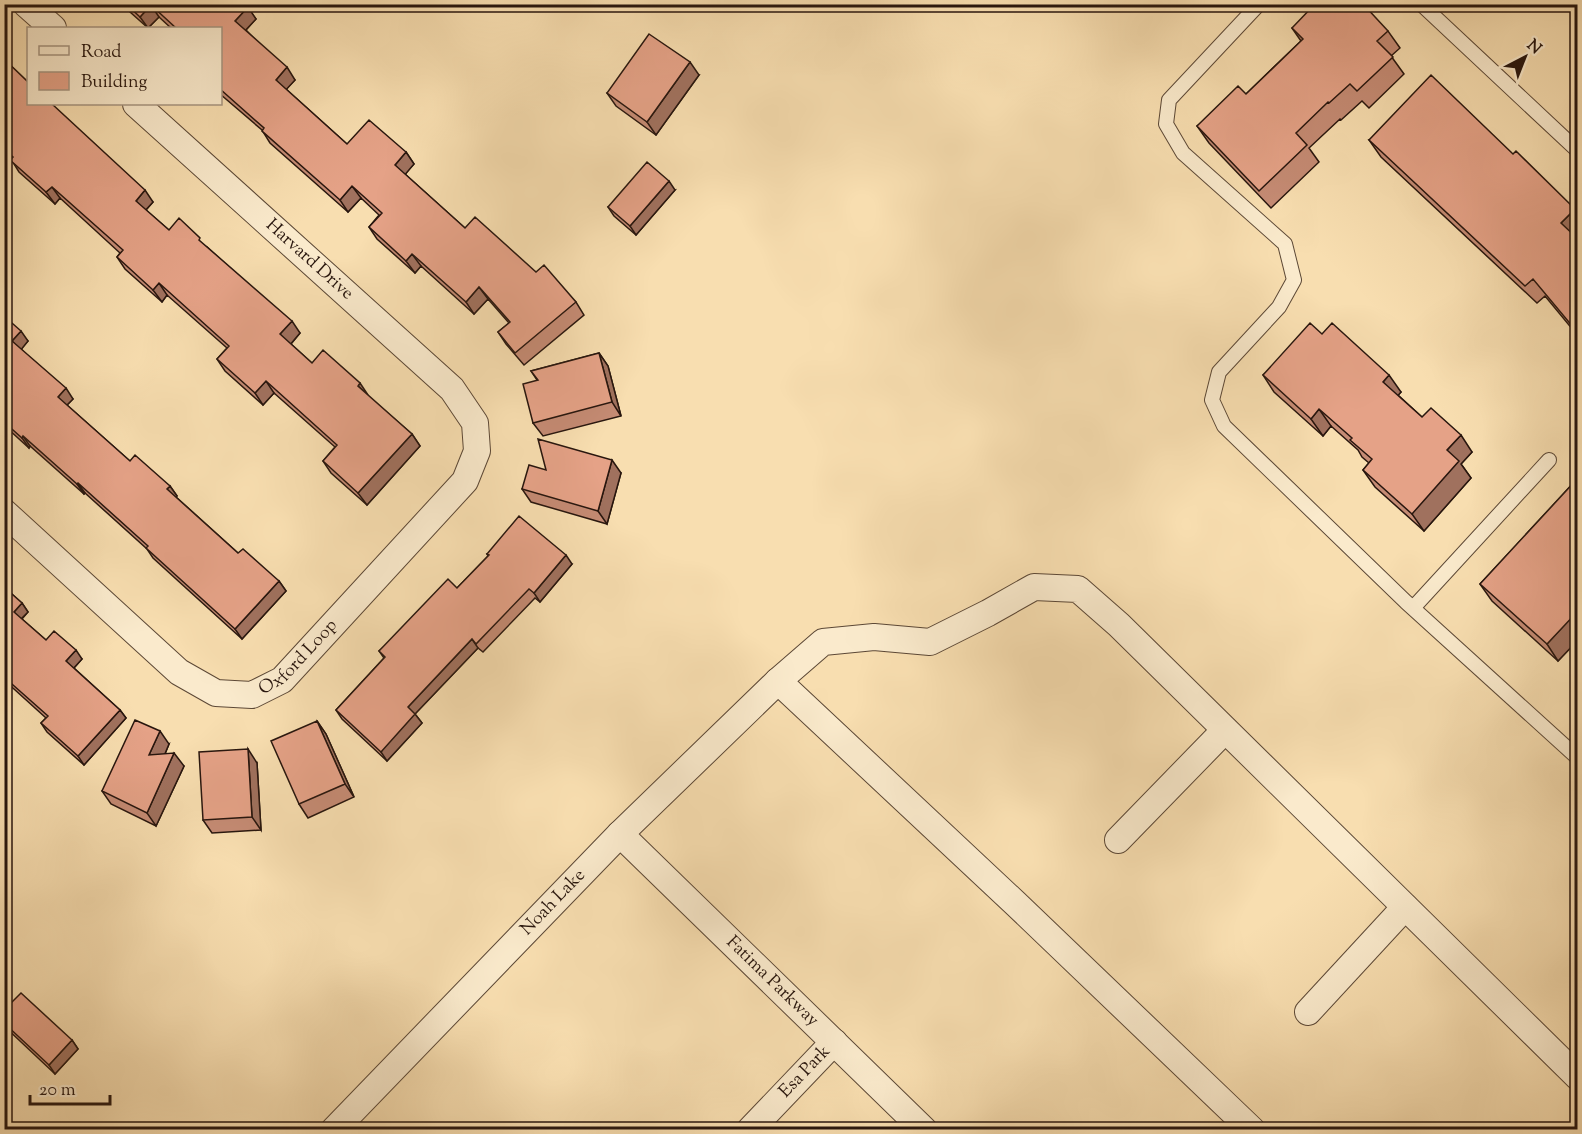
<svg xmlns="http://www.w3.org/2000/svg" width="1582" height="1134" viewBox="0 0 1582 1134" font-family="'Sorts Mill Goudy',serif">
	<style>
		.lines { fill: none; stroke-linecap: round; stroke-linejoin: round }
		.service-casing { stroke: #5c4836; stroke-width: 16 }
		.minor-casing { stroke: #5c4836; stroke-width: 28 }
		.service { stroke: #faeacc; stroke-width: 14 }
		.minor { stroke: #faeacc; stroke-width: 26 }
		.wall { fill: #c58b74; stroke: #28160e; stroke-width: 1.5 }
		.shaded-wall { fill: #a0715e; stroke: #28160e; stroke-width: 1.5 }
		.building { fill: #e5a287; stroke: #28160e; stroke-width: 1.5 }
		.labels { text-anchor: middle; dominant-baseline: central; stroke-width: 4.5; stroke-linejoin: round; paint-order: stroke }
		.street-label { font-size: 18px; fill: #28160e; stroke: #faeacc }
	</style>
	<rect width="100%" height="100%" fill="#f8deb0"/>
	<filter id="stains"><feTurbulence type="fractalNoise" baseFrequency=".00333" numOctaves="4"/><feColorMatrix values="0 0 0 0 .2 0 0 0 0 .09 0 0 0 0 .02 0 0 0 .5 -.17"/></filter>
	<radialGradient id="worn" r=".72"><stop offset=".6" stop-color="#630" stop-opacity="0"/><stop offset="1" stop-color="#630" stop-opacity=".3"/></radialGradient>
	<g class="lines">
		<!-- service casing -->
		<g class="service-casing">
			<path id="service" d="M 1259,4 L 1169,100 L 1166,124 L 1183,153 L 1285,244 L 1294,280 L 1279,307 L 1219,372 L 1212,400 L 1224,426 L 1406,602 L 1578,758
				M 1421,4 L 1578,151
				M 1413,608 L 1549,460"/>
		</g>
		<!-- minor casing -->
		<g class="minor-casing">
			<g id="minor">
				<path d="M 26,4 L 53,28"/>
				<path id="s1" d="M 4,512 L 179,672 L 216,693 L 252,695 L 282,680 L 465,481 L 477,451 L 475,423 L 452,389 L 136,104"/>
				<path d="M 778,681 L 1015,903 L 1252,1130"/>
				<path id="s2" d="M 620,834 L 924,1130"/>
				<path d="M 1118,840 L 1225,730"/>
				<path d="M 1308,1012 L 1405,907"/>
				<path id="s3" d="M 334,1130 L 620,834 L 778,681 L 823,642 L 874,637 L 930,642 L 988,613 L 1034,587 L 1078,589 L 1119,625 L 1578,1077"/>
				<path id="s4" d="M 750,1130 L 834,1042"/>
			</g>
		</g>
		<!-- service -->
		<use href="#service" class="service"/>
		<!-- minor -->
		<use href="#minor" class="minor"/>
	</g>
	<!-- wall -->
	<path class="wall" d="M 121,4 L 245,4 L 256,19 L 246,30 L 295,80 L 286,89 L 347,144 L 406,152 L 414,164 L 405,174 L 465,228 L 536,272 L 576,302 L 584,315 L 524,365 L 506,344 L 498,332 L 509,323 L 488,299 L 474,314 L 421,266 L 415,273 L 377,239 L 369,227 L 379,215 L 361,198 L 348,212 L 270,143 L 262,130 L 220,94 L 220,28 L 171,28 L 159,17 L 148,28 Z
		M 1341,9 L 1388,31 L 1400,48 L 1391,56 L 1404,74 L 1369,108 L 1362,101 L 1341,120 L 1340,119 L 1309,148 L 1319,162 L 1271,208 L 1209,143 L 1197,126 L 1246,94 L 1301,41 L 1292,28 Z
		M 4,59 L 153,202 L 146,210 L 169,230 L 207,247 L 300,333 L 291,344 L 312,363 L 367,395 L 412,434 L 420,446 L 367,505 L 331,473 L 323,461 L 335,447 L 274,393 L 263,405 L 225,371 L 217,359 L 227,348 L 167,295 L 162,302 L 125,269 L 117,257 L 120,253 L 60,198 L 55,204 L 19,172 L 11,159 L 4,154 Z
		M 699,75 L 656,135 L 616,106 L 607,93 Z
		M 1369,140 L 1513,154 L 1575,209 L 1578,213 L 1578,235 L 1576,237 L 1578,239 L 1578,336 L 1545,296 L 1537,303 L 1381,157 Z
		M 675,190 L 636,235 L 614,216 L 608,207 Z
		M 4,316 L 28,341 L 21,349 L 73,399 L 67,405 L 130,461 L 170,486 L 177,496 L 176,497 L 238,553 L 279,581 L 286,591 L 242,639 L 153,558 L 147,549 L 85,493 L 84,494 L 30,446 L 29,448 L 7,428 L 4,425 Z
		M 1322,334 L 1401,392 L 1398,395 L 1422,417 L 1472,452 L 1461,464 L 1471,478 L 1424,531 L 1375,487 L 1363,470 L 1369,463 L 1362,457 L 1358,450 L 1331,426 L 1323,436 L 1274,392 L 1263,375 Z
		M 599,353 L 608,366 L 621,416 L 543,436 L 533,423 L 537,380 L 531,371 Z
		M 546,470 L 621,473 L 607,524 L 531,502 L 522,489 Z
		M 1578,478 L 1578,640 L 1558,661 L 1492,601 L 1480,584 Z
		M 487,554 L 572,564 L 540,602 L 535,598 L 483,652 L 478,648 L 415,714 L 422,723 L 387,761 L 342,719 L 336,710 L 384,658 L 379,651 L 457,588 L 488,556 Z
		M 4,587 L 22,603 L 28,612 L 22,619 L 46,640 L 82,659 L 74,668 L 120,710 L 126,718 L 84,765 L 47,732 L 41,723 L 46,718 L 4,680 Z
		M 317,721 L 326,734 L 354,797 L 308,818 L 299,804 Z
		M 169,744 L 165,754 L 184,766 L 156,826 L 111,804 L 102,791 Z
		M 257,763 L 261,830 L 212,833 L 203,820 Z
		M 4,1010 L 72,1040 L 78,1049 L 55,1074 L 4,1026 Z"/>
	<!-- shaded-wall -->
	<path class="shaded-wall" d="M 151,5 L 159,17 L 148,28 L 140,17 Z
		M 248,7 L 256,19 L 243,33 L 235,21 Z
		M 690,62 L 699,75 L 656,135 L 647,122 Z
		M 287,67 L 295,80 L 284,92 L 276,80 Z
		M 406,152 L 414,164 L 403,177 L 395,165 Z
		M 669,181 L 675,190 L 636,235 L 630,226 Z
		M 352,186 L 361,198 L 348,212 L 340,200 Z
		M 52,187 L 60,198 L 55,204 L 46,192 Z
		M 145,190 L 153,202 L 144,212 L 136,201 Z
		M 1575,209 L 1578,213 L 1578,235 L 1573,240 L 1561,223 Z
		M 412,254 L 421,266 L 415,273 L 406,261 Z
		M 159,283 L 167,295 L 162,302 L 153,290 Z
		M 479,287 L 488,299 L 474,314 L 466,302 Z
		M 292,321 L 300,333 L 289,346 L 280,334 Z
		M 21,331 L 28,341 L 20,351 L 12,341 Z
		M 599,353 L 608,366 L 621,416 L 612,402 Z
		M 1389,375 L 1401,392 L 1395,399 L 1383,382 Z
		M 266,381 L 274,393 L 263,405 L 255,393 Z
		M 360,383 L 368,395 L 358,386 Z
		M 66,388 L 73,399 L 65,407 L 58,397 Z
		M 1319,409 L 1331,426 L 1323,436 L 1311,419 Z
		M 412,434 L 420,446 L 367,505 L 358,493 Z
		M 1461,435 L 1472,452 L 1461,464 L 1471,478 L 1424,531 L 1412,514 L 1447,450 Z
		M 23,436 L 30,446 L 29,448 L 22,438 Z
		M 612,460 L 621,473 L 607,524 L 598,511 Z
		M 78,483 L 85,493 L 84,494 L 77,484 Z
		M 170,486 L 177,496 L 174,499 L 167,489 Z
		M 566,555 L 572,564 L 540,602 L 534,593 Z
		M 279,581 L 286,591 L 242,639 L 235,629 Z
		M 22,603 L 28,612 L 20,620 L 14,612 Z
		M 1578,610 L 1578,640 L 1558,661 L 1547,644 Z
		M 472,639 L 478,648 L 415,714 L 422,723 L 387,761 L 381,752 L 408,707 Z
		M 76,650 L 82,659 L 72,670 L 66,661 Z
		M 120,710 L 126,718 L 84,765 L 78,756 Z
		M 317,721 L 326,734 L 354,797 L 345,784 Z
		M 160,731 L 169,744 L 159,768 L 149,755 Z
		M 248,749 L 257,763 L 261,830 L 252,817 Z
		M 174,753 L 184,766 L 156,826 L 147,813 Z
		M 72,1040 L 78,1049 L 55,1074 L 49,1065 Z"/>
	<!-- building -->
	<path class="building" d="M 126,4 L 245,4 L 248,7 L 235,21 L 287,67 L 276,80 L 347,144 L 369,120 L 406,152 L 395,165 L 465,228 L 475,217 L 536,272 L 544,265 L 576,302 L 515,353 L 498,332 L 510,322 L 479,287 L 466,302 L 412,254 L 406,261 L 369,227 L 382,213 L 352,186 L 340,200 L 262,131 L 264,128 L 220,89 L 220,28 L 176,28 L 151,5 L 140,17 Z
		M 1315,4 L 1337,4 L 1341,9 L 1345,4 L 1363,4 L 1388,31 L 1377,41 L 1393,57 L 1357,91 L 1350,84 L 1329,103 L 1328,102 L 1296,133 L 1307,145 L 1259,191 L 1197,126 L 1238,86 L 1246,94 L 1303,39 L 1292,28 Z
		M 649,34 L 690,62 L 647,122 L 607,93 Z
		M 4,59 L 28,82 L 28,104 L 52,104 L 145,190 L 136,201 L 169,230 L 179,218 L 200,238 L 199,240 L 292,321 L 280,334 L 312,363 L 323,350 L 360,383 L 358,386 L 412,434 L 358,493 L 323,461 L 337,445 L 266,381 L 255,393 L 217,359 L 229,346 L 159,283 L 153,290 L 117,257 L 123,250 L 52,187 L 46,192 L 10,160 L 13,157 L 4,149 Z
		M 1431,75 L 1513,154 L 1516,151 L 1575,209 L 1561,223 L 1578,239 L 1578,333 L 1533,279 L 1525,286 L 1369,140 Z
		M 647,162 L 669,181 L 630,226 L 608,207 Z
		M 4,316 L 21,331 L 12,341 L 66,388 L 58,397 L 130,461 L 135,455 L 170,486 L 167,489 L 238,553 L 243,549 L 279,581 L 235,629 L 146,548 L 148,546 L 78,483 L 77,484 L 23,436 L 22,438 L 4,422 L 4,413 L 7,410 L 4,407 Z
		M 1310,323 L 1322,334 L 1332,323 L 1389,375 L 1383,382 L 1422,417 L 1431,408 L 1461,435 L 1447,450 L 1459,461 L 1412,514 L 1363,470 L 1372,459 L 1350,440 L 1352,438 L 1319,409 L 1311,419 L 1263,375 Z
		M 599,353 L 612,402 L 533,423 L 523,384 L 538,380 L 531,371 Z
		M 538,439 L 612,460 L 598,511 L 522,489 L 529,465 L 546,470 Z
		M 1578,478 L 1578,611 L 1547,644 L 1480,584 Z
		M 519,516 L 566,555 L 534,593 L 529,589 L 476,644 L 472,639 L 408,707 L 415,714 L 381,752 L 336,710 L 385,657 L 379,651 L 448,579 L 457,588 L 489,555 L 487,554 Z
		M 4,587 L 22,603 L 14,612 L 46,640 L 54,631 L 76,650 L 66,661 L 120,710 L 78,756 L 41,723 L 48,716 L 4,677 Z
		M 135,720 L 160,731 L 149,755 L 174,753 L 147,813 L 102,791 Z
		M 317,721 L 345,784 L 299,804 L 271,741 Z
		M 248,749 L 252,817 L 203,820 L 199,752 Z
		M 21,993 L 72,1040 L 49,1065 L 4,1023 L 4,1010 Z"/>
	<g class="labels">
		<!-- street labels -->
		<g class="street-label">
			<text transform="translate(309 260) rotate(42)">Harvard Drive</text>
			<text stroke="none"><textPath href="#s1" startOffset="376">Oxford Loop</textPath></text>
			<text stroke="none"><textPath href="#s3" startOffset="316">Noah Lake</textPath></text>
			<text stroke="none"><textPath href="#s2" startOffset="212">Fatima Parkway</textPath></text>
			<text stroke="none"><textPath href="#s4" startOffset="80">Esa Park</textPath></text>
		</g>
	</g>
	<!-- margin -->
	<rect width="1582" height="1134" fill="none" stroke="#f8deb0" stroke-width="24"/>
	<rect x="6" y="6" width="1570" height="1122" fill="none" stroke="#28160e" stroke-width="3"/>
	<rect x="12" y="12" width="1558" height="1110" fill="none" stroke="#28160e" stroke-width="1.5"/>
	<!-- legend -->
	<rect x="27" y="27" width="195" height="78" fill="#faeacc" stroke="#a69580" stroke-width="1.5"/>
	<rect x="39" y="46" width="30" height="9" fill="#faeacc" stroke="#a69580" stroke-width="1.5"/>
	<text x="81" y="57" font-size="18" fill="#28160e">Road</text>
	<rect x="39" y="72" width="30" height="18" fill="#e5a287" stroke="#a69580" stroke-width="1.5"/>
	<text x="81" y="87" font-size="18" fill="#28160e">Building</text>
	<!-- north arrow -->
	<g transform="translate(1525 57) rotate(42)" stroke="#faeacc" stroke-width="4.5" paint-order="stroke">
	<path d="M0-4.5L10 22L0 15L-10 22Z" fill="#28160e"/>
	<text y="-9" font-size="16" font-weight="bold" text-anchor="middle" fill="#28160e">N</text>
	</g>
	<!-- scale -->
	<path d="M30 1095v9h80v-9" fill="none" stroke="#28160e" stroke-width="3"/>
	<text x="39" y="1095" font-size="18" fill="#28160e" stroke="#faeacc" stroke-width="4.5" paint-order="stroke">20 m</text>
	<rect width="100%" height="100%" filter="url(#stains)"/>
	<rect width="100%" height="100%" fill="url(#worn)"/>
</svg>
